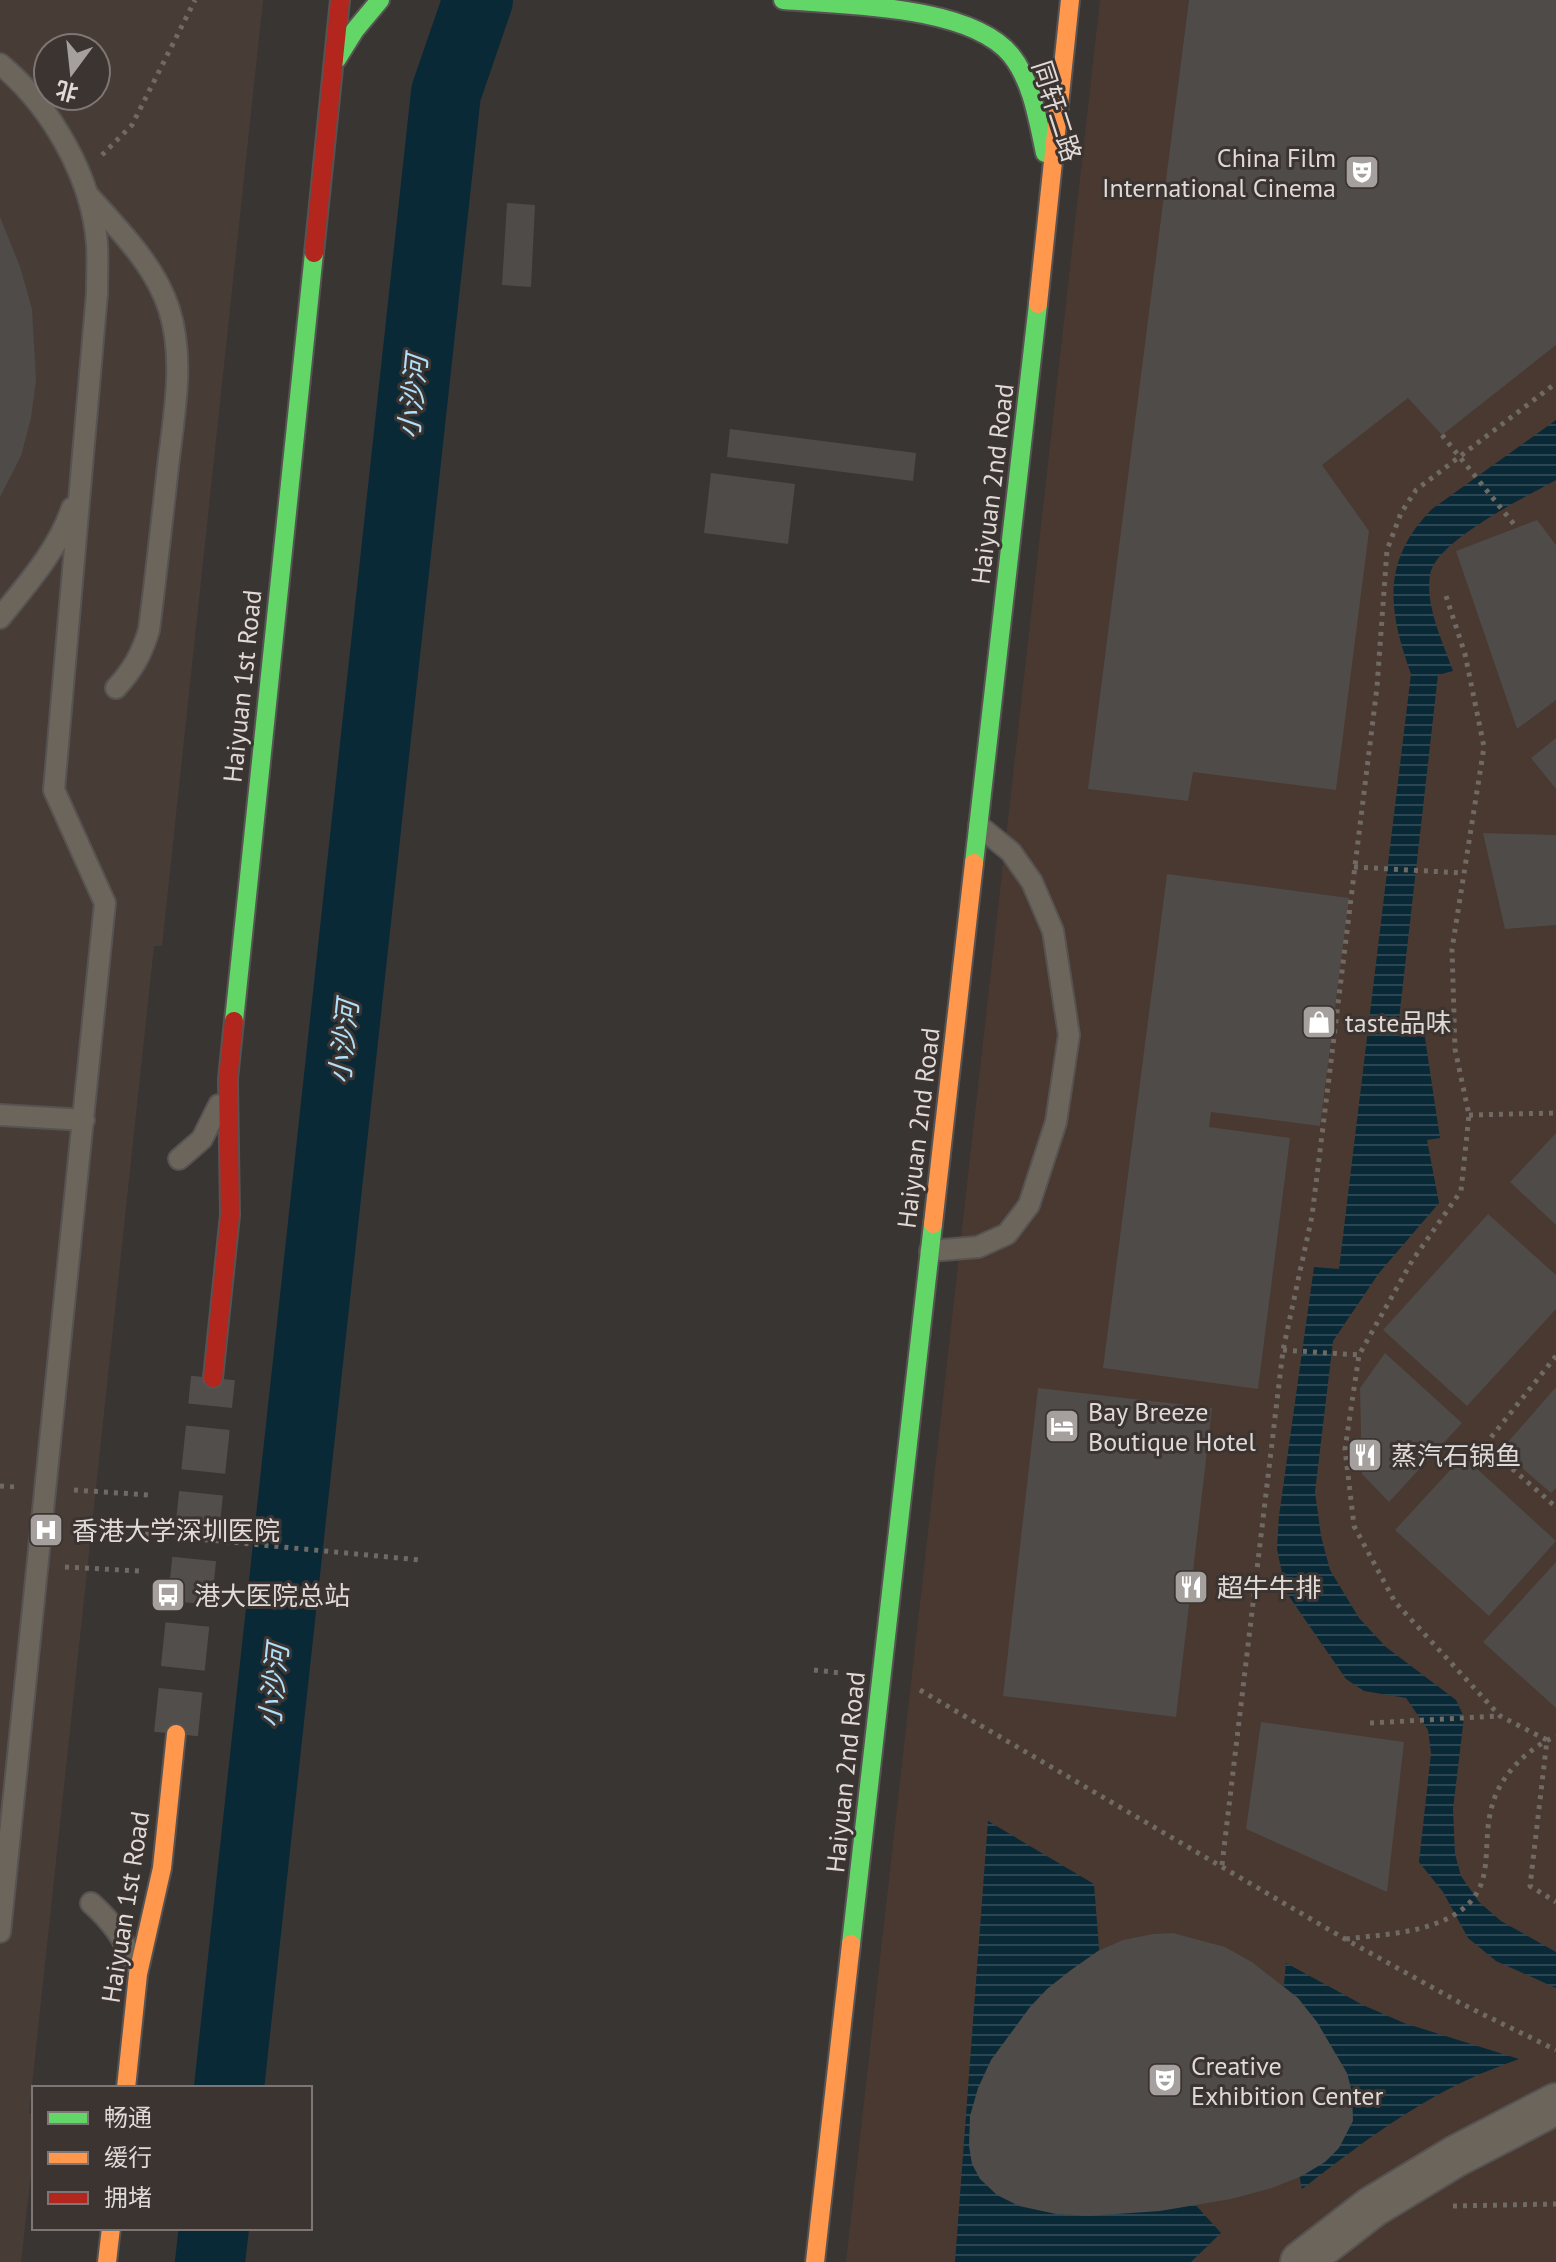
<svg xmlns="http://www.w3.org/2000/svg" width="1556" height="2262" viewBox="0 0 1556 2262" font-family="'PT Sans','Noto Sans SC',sans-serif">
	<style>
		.commercial { fill: #493930 }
		.built { fill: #483c36; fill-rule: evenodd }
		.water { fill: url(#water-rules) }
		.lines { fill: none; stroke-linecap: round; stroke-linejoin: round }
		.river { stroke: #092937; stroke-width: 70 }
		.building { fill: #4e4b49 }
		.secondary-tunnel { stroke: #524e4c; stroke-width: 44; stroke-dasharray: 44 22; stroke-linecap: butt }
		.lane-casing { stroke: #565352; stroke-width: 24 }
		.street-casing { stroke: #565352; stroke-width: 44 }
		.fast-casing { stroke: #565352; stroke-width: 22 }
		.slow-casing { stroke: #565352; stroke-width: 22 }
		.jam-casing { stroke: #565352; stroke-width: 22 }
		.path { stroke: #6f6a64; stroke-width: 5; stroke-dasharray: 4 6; stroke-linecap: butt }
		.lane { stroke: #6c655c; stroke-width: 20 }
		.street { stroke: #6c655c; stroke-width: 40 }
		.fast { stroke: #63d668; stroke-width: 18 }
		.slow { stroke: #ff974d; stroke-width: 18 }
		.jam { stroke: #b3261e; stroke-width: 18 }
		.path-bridge { stroke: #6f6a64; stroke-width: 5; stroke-dasharray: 4 6; stroke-linecap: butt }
		.labels { text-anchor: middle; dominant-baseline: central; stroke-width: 6; stroke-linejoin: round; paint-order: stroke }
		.street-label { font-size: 26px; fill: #dfdad8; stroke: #3b3431 }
		.poi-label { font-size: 26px; fill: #dfdad8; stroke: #3b3431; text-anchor: start }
		.water-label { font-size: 28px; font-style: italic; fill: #b0e0f9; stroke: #3b3431 }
	</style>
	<defs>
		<pattern id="water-rules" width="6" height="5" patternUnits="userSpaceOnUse" patternTransform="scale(2)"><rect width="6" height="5" fill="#092937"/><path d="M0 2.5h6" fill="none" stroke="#2c4753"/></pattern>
	</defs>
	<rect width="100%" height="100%" fill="#393533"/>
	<!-- commercial -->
	<path class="commercial" d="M 1100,0 L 1556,0 L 1556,2262 L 846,2262 Z"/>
	<!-- built -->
	<path class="built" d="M 0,0 L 263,0 L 162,946 L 154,946 L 29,2113 L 34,2114 L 34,2148 L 21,2262 L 0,2262 ZM 48,48 L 96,48 L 96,96 L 48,96 Z"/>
	<!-- water -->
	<path class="water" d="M 1556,420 L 1556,480 C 1526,497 1435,541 1430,575 C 1425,606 1443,642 1453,671 L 1438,675 L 1398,1028 L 1423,1025 L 1440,1138 L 1427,1140 L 1439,1203 L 1379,1273 L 1333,1341 L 1315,1492 L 1321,1536 L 1330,1570 L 1359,1618 L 1386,1647 L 1456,1700 L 1464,1717 L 1453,1809 L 1455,1854 L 1461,1876 L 1479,1902 L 1501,1921 L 1556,1952 L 1556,1988 L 1496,1961 L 1468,1938 L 1443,1892 L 1419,1862 L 1431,1753 L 1428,1730 L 1406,1698 L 1364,1691 L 1346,1679 L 1286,1592 L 1277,1549 L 1279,1516 L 1314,1267 L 1339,1269 L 1411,674 C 1388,610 1381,561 1432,509 Z
		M 988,1821 L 1094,1884 L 1101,1974 L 1174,2181 L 1221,2233 L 1191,2262 L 955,2262 Z
		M 1286,1963 L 1363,2005 L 1404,2023 L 1519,2059 C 1501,2066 1483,2072 1467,2080 C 1407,2108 1354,2149 1302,2189 L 1295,2154 L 1283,1995 Z"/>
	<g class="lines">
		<!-- river -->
		<path class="river" d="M 229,2088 L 446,93 L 478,0
			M 210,2262 L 214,2228"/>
	</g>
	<!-- building -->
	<path class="building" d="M 1189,0 L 1556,0 L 1556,345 L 1442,435 L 1408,398 L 1322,465 L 1369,531 L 1336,790 L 1193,772 L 1188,801 L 1088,789 Z
		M 507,203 L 535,205 L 531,287 L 502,285 Z
		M 0,217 L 20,267 L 32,309 L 36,380 L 31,418 L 21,456 L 0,497 Z
		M 730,429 L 916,453 L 913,481 L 727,457 Z
		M 711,473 L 795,484 L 788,544 L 704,533 Z
		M 1537,520 L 1556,545 L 1556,700 L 1517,729 L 1456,551 Z
		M 1556,738 L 1556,789 L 1531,758 Z
		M 1483,833 L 1556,835 L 1556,925 L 1505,929 Z
		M 1167,874 L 1349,898 L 1320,1126 L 1211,1112 L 1209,1127 L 1290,1138 L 1258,1389 L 1103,1368 Z
		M 1556,1133 L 1556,1225 L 1510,1182 Z
		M 1488,1214 L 1556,1275 L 1556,1309 L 1467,1406 L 1383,1330 Z
		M 1385,1353 L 1462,1423 L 1389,1502 L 1362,1474 L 1360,1388 Z
		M 1556,1387 L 1556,1488 L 1551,1493 L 1501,1450 Z
		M 1038,1388 L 1212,1408 L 1176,1717 L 1003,1696 Z
		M 1463,1456 L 1556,1541 L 1489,1616 L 1395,1530 Z
		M 1556,1562 L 1556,1708 L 1483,1642 Z
		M 1261,1722 L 1404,1742 L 1387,1892 L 1246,1829 Z
		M 1173,1933 L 1225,1947 L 1252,1962 L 1298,1998 L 1317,2022 L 1347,2073 L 1352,2092 L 1353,2121 L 1339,2148 L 1325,2162 L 1302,2176 L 1272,2188 L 1231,2199 L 1160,2211 L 1088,2216 L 1056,2214 L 1019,2206 L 997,2195 L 980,2179 L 972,2164 L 969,2146 L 970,2116 L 978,2088 L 991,2060 L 1030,2007 L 1047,1989 L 1071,1970 L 1098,1951 L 1123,1940 L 1153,1934 Z"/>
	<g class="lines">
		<!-- secondary-tunnel -->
		<path class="secondary-tunnel" d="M 176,1734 L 213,1378"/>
		<!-- lane casing -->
		<g class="lane-casing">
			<path id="lane" d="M 0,64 C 51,106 92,177 97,244 C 98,260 97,277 97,293 L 54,790 L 105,903 L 0,1932
				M 89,196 C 119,230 155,265 169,309 C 185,359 174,415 168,466 C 162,521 156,575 149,630 C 142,653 133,670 116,688
				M 0,618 C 27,584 58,550 72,508
				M 0,1115 L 84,1120
				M 179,1159 L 202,1139 L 219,1105
				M 930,1251 L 978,1247 L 1007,1234 L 1029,1205 L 1056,1122 L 1069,1035 L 1053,931 L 1032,882 L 1011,852 L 979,826
				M 91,1903 C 111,1921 124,1938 134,1964"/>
		</g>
		<!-- street casing -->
		<g class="street-casing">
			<path id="street" d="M 1301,2262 L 1372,2207 L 1456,2156 L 1556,2104"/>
		</g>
		<!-- fast casing -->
		<g class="fast-casing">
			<path id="fast" d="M 783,0 C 844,5 970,5 1011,55 C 1032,81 1038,121 1045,153
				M 337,59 L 355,30 L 380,0
				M 974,863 L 1038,304
				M 234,1021 L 314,253
				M 851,1944 L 933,1224"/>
		</g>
		<!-- slow casing -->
		<g class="slow-casing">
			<path id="slow" d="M 1038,304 L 1070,0
				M 933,1224 L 974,863
				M 126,2088 L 138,1974 L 162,1868 L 176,1734
				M 107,2262 L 111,2228
				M 815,2262 L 851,1944"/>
		</g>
		<!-- jam casing -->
		<g class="jam-casing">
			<path id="jam" d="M 314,253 L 340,0
				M 213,1378 L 230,1215 L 228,1079 L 234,1021"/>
		</g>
		<!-- path -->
		<path class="path" d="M 102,155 L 132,125 L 195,0
			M 1446,596 L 1465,654 L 1484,747 L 1452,949 L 1455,1049 L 1469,1115 L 1461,1191 L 1412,1261 L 1359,1355 L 1345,1449 L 1354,1526 L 1395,1602 L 1500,1716 L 1547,1740 L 1530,1886 L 1556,1902
			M 1354,867 L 1463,873
			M 1469,1115 L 1556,1113
			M 1283,1350 L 1359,1355
			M 1556,1356 L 1485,1445 L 1556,1507
			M 0,1486 L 16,1487
			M 74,1490 L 149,1495
			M 145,1534 L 420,1560
			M 65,1567 L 140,1571
			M 814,1670 L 841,1673
			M 920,1690 L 1345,1939 L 1464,2005 L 1556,2050
			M 1370,1723 L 1499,1716
			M 1222,1865 L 1283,1350 L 1312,1216 L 1377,687 L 1387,550 L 1401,513 L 1416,490 L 1556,383
			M 1346,1939 C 1377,1935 1412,1934 1442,1921 C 1502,1895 1479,1851 1492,1806 C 1500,1775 1527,1749 1556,1736
			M 1453,2206 L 1556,2204"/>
		<!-- lane -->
		<use href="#lane" class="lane"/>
		<!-- street -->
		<use href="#street" class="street"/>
		<!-- fast -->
		<use href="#fast" class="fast"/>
		<!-- slow -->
		<use href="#slow" class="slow"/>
		<!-- jam -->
		<use href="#jam" class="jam"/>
		<!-- path-bridge -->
		<path class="path-bridge" d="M 1442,435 L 1517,528"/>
	</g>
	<!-- icons -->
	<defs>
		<g id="theatre-square" transform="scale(1.8)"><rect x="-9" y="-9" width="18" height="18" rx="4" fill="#a5a09e" stroke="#3b3431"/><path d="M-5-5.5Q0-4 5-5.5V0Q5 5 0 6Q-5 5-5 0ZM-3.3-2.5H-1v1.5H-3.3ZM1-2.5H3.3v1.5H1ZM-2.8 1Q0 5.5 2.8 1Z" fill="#fff"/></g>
		<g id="shop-square" transform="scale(1.8)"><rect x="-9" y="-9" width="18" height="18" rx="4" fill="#a5a09e" stroke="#3b3431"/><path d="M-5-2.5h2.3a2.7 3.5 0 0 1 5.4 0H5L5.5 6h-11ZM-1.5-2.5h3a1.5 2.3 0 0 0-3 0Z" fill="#fff"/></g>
		<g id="hotel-square" transform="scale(1.8)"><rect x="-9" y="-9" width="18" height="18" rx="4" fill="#a5a09e" stroke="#3b3431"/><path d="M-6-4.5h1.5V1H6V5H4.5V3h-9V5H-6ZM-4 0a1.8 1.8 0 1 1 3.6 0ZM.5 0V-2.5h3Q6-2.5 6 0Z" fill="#fff"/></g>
		<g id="restaurant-square" transform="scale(1.8)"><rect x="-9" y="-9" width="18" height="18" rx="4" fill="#a5a09e" stroke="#3b3431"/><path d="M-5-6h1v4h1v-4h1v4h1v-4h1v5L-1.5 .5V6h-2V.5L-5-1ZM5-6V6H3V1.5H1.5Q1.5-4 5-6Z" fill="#fff"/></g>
		<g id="hospital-square" transform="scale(1.8)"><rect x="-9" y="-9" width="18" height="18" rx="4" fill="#a5a09e" stroke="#3b3431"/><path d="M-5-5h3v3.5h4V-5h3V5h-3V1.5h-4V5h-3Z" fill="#fff"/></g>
		<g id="bus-square" transform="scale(1.8)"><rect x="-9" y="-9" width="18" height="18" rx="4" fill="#a5a09e" stroke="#3b3431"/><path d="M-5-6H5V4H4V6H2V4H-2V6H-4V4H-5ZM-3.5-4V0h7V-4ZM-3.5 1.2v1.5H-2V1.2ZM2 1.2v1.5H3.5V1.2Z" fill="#fff"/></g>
	</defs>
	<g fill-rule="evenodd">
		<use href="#theatre-square" x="1362" y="172"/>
		<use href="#shop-square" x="1319" y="1022"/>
		<use href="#hotel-square" x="1062" y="1426"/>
		<use href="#restaurant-square" x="1365" y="1455"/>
		<use href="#hospital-square" x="46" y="1530"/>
		<use href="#restaurant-square" x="1191" y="1587"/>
		<use href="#bus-square" x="168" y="1595"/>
		<use href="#theatre-square" x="1165" y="2080"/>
	</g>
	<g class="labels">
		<!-- street labels -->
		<g class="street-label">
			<text transform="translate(1057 111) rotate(72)">同轩二路</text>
			<text transform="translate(992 484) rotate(-83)">Haiyuan 2nd Road</text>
			<text transform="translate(242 686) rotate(-84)">Haiyuan 1st Road</text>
			<text transform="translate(918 1128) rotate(-83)">Haiyuan 2nd Road</text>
			<text transform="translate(845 1772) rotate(-84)">Haiyuan 2nd Road</text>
			<text transform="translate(125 1907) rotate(-81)">Haiyuan 1st Road</text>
		</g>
		<!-- poi labels -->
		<g class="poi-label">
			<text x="1336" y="157" text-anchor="end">China Film<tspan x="1336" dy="30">International Cinema</tspan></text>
			<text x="1345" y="1022">taste品味</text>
			<text x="1088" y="1411">Bay Breeze<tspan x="1088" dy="30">Boutique Hotel</tspan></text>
			<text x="1391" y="1455">蒸汽石锅鱼</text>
			<text x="72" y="1530">香港大学深圳医院</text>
			<text x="1217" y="1587">超牛牛排</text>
			<text x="194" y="1595">港大医院总站</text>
			<text x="1191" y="2065">Creative<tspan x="1191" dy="30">Exhibition Center</tspan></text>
		</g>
		<!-- water labels -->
		<g class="water-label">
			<text transform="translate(412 397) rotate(-84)">小沙河</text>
			<text transform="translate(343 1042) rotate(-84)">小沙河</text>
			<text transform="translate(273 1686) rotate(-84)">小沙河</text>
		</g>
	</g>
	<!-- legend -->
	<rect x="32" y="2086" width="280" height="144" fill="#3b3431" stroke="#7d7674" stroke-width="2"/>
	<rect x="48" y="2112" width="40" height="12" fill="#63d668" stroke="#7d7674" stroke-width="2"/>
	<text x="104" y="2126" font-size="24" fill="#dfdad8">畅通</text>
	<rect x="48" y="2152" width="40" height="12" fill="#ff974d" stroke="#7d7674" stroke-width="2"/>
	<text x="104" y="2166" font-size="24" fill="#dfdad8">缓行</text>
	<rect x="48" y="2192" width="40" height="12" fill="#b3261e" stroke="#7d7674" stroke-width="2"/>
	<text x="104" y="2206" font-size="24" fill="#dfdad8">拥堵</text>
	<!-- north arrow -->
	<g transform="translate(72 72) rotate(195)"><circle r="38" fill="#3b3431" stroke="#7d7674" stroke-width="2"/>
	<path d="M0-6L14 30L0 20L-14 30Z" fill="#a5a09e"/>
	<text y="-12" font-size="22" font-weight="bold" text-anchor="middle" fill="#dfdad8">北</text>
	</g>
</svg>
